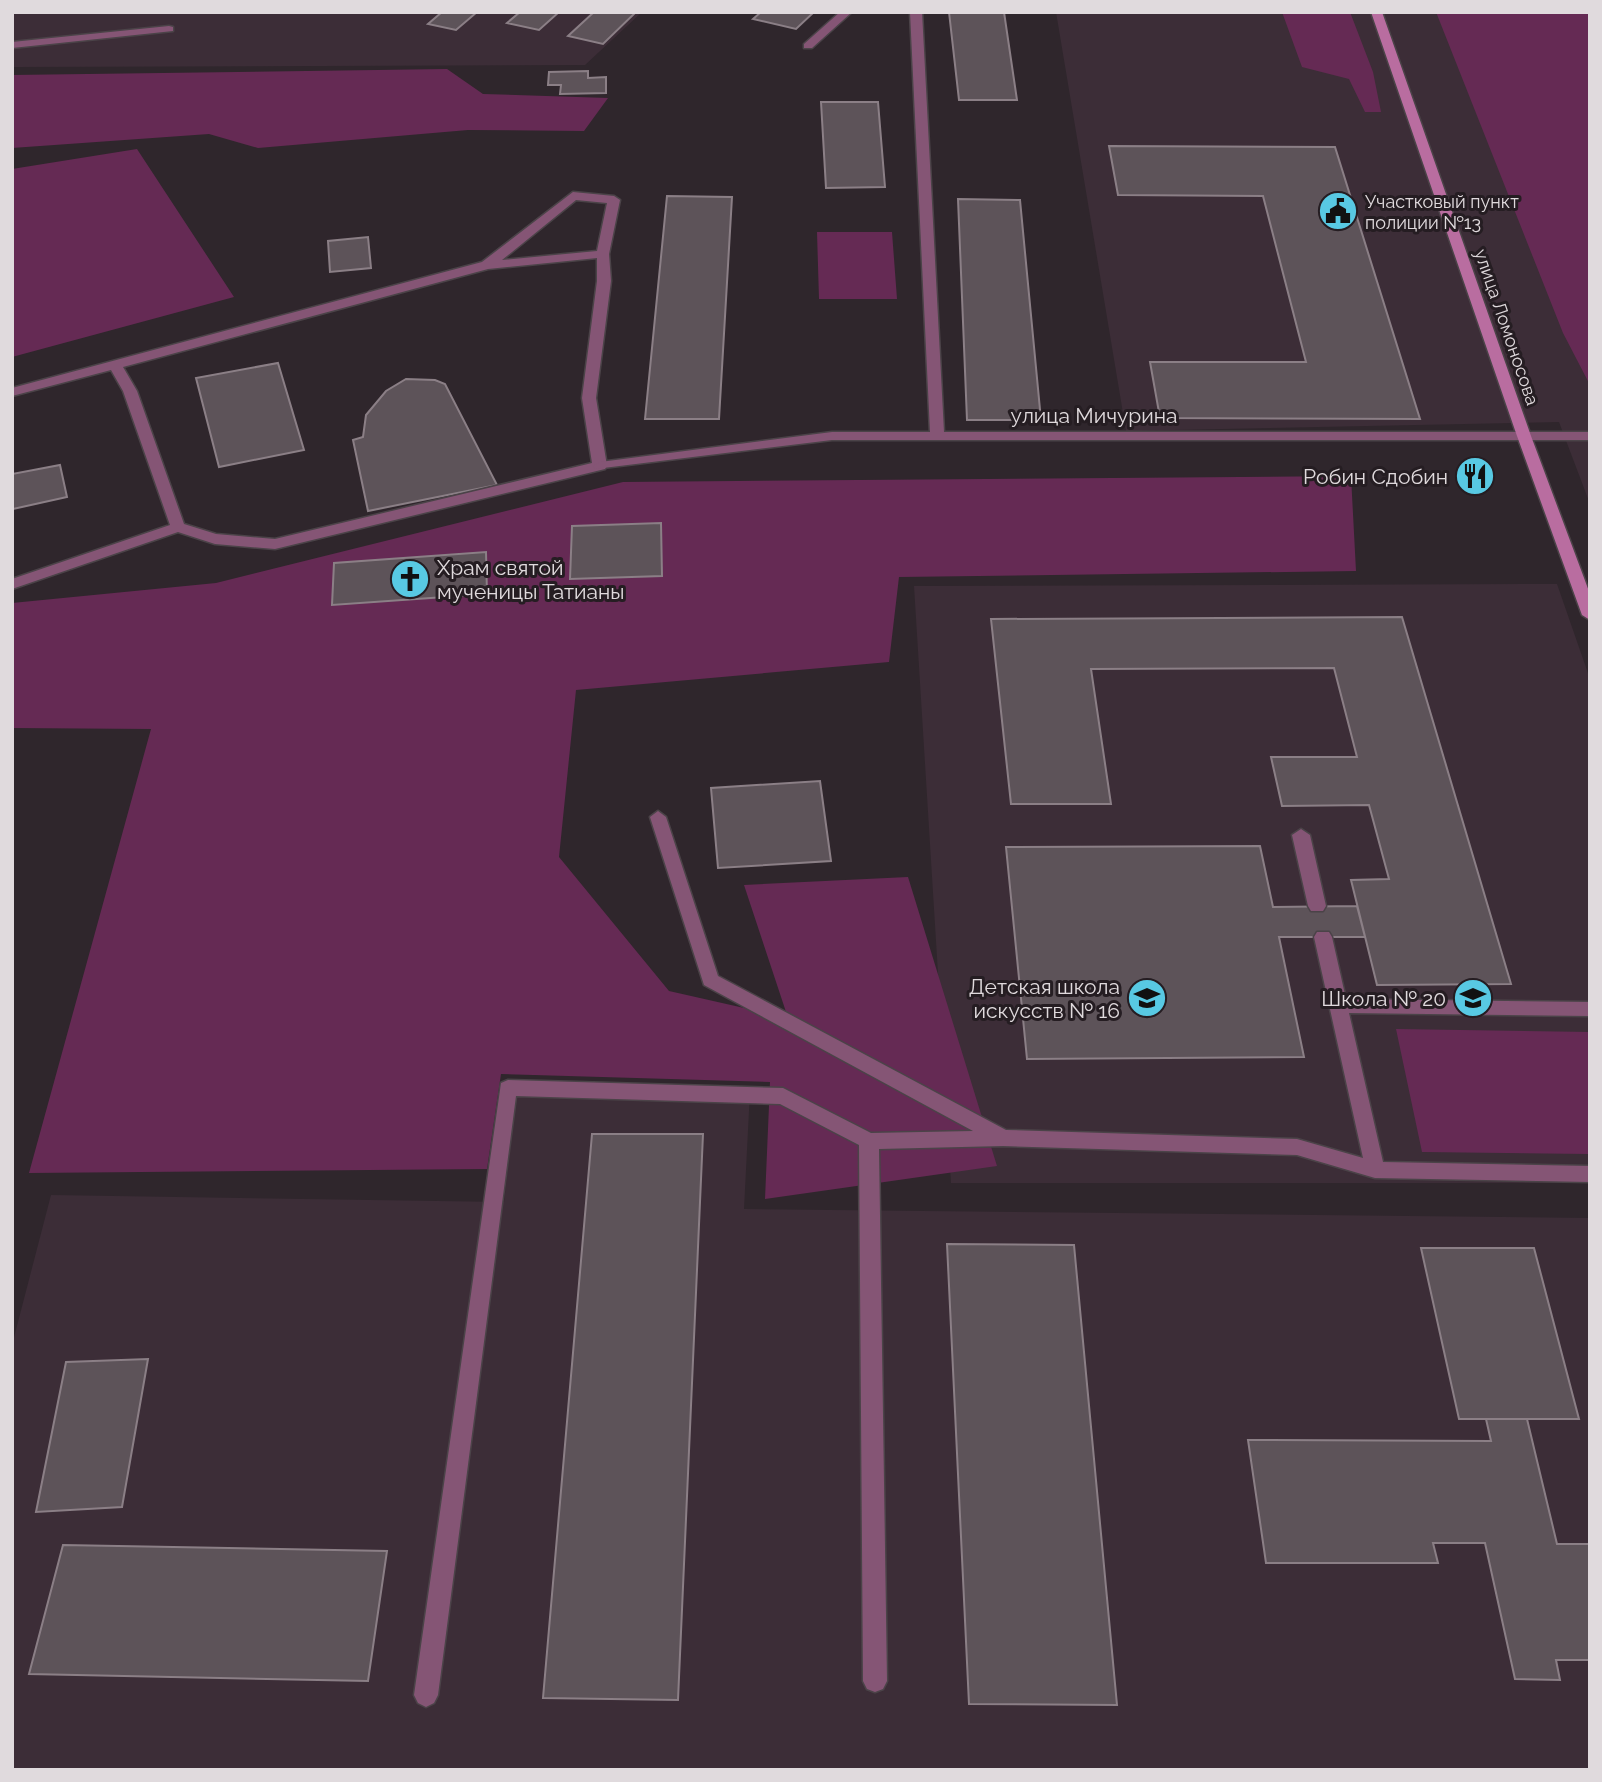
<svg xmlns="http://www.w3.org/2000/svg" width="1602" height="1782" viewBox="0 0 1602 1782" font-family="Raleway,sans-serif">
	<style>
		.built { fill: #3c2d37 }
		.green { fill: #652a54 }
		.building { fill: #5d5359; stroke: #8b7f86; stroke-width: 2 }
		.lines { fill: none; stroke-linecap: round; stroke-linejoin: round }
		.lane-casing { stroke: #4b4348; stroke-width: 3 }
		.street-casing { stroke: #4b4348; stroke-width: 3 }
		.secondary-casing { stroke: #4b4348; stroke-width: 3 }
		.lane { fill: #855575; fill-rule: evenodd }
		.street { fill: #855575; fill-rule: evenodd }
		.secondary { fill: #b96da0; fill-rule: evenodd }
		.labels { text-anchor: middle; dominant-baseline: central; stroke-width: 6; stroke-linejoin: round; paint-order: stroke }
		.far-poi-label { font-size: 18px; fill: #e0dadd; stroke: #251d22; text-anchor: start }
		.far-street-label { font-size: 18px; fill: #e0dadd; stroke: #251d22 }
		.street-label { font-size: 21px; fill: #e0dadd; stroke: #251d22 }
		.poi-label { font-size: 21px; fill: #e0dadd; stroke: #251d22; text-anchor: end }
	</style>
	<rect width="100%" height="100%" fill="#2f262c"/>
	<!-- built -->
	<path class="built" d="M 12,12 L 642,12 L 585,65 L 12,67 Z
		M 1056,12 L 1590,12 L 1590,504 L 1559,422 L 1126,431 Z
		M 1557,584 L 1590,679 L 1590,1183 L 951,1183 L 914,586 Z
		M 517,1085 L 750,1091 L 744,1209 L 1590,1218 L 1590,1770 L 12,1770 L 12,1345 L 51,1195 L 504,1202 Z"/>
	<!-- green -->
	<path class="green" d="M 1282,12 L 1350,12 L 1373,72 L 1381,112 L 1365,112 L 1349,79 L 1302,67 Z
		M 1436,12 L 1590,12 L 1590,385 L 1563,333 Z
		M 447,69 L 483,94 L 608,98 L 584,131 L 468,130 L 258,148 L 209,134 L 12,148 L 12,75 Z
		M 137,149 L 234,297 L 12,357 L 12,169 Z
		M 817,232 L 892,232 L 897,299 L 819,299 Z
		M 1351,476 L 1356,571 L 899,577 L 889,662 L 576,690 L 559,857 L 669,991 L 788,1018 L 744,885 L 908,877 L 997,1166 L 765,1199 L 770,1082 L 501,1074 L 487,1169 L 29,1173 L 151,729 L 12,728 L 12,603 L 216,583 L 623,482 Z
		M 1396,1029 L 1590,1032 L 1590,1154 L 1422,1152 Z"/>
	<!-- building -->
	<path class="building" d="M 442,12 L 477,12 L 456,30 L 428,24 Z
		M 520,12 L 559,12 L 539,30 L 507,23 Z
		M 594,12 L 636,12 L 603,44 L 568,36 Z
		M 761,12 L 814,12 L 796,29 L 753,19 Z
		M 949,12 L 1004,12 L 1017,100 L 959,100 Z
		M 588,71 L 588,78 L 606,77 L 606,93 L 560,94 L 561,85 L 548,85 L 549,72 Z
		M 821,102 L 878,102 L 885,187 L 826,188 Z
		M 1109,146 L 1335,147 L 1420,419 L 1160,418 L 1150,362 L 1306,362 L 1263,196 L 1118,195 Z
		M 667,196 L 732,197 L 719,419 L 645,419 Z
		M 958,199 L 1020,200 L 1041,420 L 967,420 Z
		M 368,237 L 371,268 L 330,272 L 328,241 Z
		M 278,363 L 304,450 L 219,467 L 196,378 Z
		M 406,379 L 435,380 L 445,384 L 497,485 L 368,511 L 353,440 L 363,437 L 366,415 L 386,391 Z
		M 60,465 L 67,497 L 13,509 L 12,474 Z
		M 661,523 L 662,576 L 570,579 L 572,526 Z
		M 486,552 L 487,594 L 332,605 L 334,563 Z
		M 1402,617 L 1511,984 L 1377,985 L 1351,880 L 1389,879 L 1369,805 L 1282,806 L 1271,757 L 1357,757 L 1334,668 L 1091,669 L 1111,804 L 1011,804 L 991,619 Z
		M 820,781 L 831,861 L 718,868 L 711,788 Z
		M 1260,846 L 1273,907 L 1357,906 L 1365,937 L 1279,937 L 1304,1057 L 1027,1059 L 1006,847 Z
		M 592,1134 L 703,1134 L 678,1700 L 543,1698 Z
		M 947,1244 L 1074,1245 L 1117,1705 L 969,1704 Z
		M 1421,1248 L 1534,1248 L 1579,1419 L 1459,1419 Z
		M 148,1359 L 122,1507 L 36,1512 L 66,1362 Z
		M 1486,1419 L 1527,1419 L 1557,1544 L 1590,1544 L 1590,1660 L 1556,1660 L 1560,1680 L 1515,1679 L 1485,1543 L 1433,1543 L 1438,1563 L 1266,1563 L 1248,1440 L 1491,1441 Z
		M 63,1545 L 387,1551 L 368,1681 L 29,1674 Z"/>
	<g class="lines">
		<!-- lane casing -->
		<g class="lane-casing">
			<path id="lane" d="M 840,12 L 852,12 L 812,48 L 804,48 L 804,44 Z
				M 169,26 L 173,27 L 173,31 L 12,48 L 12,42 Z
				M 573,192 L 614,196 L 620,200 L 609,254 L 611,281 L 596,398 L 607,466 L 605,469 L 275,549 L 215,544 L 178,532 L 12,589 L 12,579 L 170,525 L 123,391 L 111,370 L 12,396 L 12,388 L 482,262 ZM 576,200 L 607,203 L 597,251 L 502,260 ZM 597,258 L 597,281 L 582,398 L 592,463 L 275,539 L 216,534 L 184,524 L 137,391 L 123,367 L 488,269 Z
				M 658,811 L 666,817 L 718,976 L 1006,1130 L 1297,1139 L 1363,1158 L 1314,937 L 1317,932 L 1329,932 L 1332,937 L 1346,999 L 1590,1002 L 1590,1016 L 1349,1013 L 1383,1162 L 1590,1166 L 1590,1182 L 1375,1178 L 1297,1155 L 1003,1146 L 879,1149 L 887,1681 L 883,1689 L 875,1692 L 867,1689 L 863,1681 L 859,1145 L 780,1104 L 516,1096 L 438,1695 L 434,1703 L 426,1707 L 418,1703 L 414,1695 L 501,1083 L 508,1080 L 783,1088 L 871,1133 L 973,1131 L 704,985 L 650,817 Z
				M 1301,829 L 1310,835 L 1326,906 L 1323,911 L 1311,911 L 1308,906 L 1292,835 Z"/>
		</g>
		<!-- street casing -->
		<g class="street-casing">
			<path id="street" d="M 910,12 L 922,12 L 944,432 L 1590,432 L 1590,440 L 832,440 L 595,469 L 593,466 L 600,462 L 832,432 L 930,432 Z"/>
		</g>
		<!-- secondary casing -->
		<g class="secondary-casing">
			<path id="secondary" d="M 1371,12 L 1382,12 L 1531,436 L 1590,594 L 1590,620 L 1582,615 L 1517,436 Z"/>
		</g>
		<!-- lane -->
		<use href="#lane" class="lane"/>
		<!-- street -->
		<use href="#street" class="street"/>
		<!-- secondary -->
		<use href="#secondary" class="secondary"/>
	</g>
	<!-- icons -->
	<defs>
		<g id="civic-disc" transform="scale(2.0125)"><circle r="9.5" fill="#58c9e3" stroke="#251d22"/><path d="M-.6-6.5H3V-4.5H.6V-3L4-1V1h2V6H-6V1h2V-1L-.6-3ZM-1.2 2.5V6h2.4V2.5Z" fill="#111"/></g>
		<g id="restaurant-disc" transform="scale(2.0125)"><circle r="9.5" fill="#58c9e3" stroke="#251d22"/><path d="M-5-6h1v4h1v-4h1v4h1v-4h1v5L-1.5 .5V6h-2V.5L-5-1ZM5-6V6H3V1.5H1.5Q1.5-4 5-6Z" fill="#111"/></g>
		<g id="church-disc" transform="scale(2.0125)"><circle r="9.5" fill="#58c9e3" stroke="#251d22"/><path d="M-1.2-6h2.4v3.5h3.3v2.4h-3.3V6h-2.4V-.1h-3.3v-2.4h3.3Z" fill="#111"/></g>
		<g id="school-disc" transform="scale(2.0125)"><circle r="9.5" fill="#58c9e3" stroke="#251d22"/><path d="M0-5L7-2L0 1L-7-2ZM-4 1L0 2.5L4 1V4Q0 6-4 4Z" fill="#111"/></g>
	</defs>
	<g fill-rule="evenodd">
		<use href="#civic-disc" x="1338" y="211"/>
		<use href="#restaurant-disc" x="1475" y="476"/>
		<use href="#church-disc" x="410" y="579"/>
		<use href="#school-disc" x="1147" y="998"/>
		<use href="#school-disc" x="1473" y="998"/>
	</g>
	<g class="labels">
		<!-- far-poi labels -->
		<g class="far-poi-label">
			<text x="1365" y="201">Участковый пункт<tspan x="1365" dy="21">полиции №13</tspan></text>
		</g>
		<!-- far-street labels -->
		<g class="far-street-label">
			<text transform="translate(1507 327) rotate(71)">улица Ломоносова</text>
		</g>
		<!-- street labels -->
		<g class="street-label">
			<text x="1094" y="415">улица Мичурина</text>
		</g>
		<!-- poi labels -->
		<g class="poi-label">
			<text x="1448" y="476">Робин Сдобин</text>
			<text x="437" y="567" text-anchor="start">Храм святой<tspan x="437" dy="24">мученицы Татианы</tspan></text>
			<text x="1120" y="986">Детская школа<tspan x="1120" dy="24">искусств № 16</tspan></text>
			<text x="1446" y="998">Школа № 20</text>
		</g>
	</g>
	<!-- border -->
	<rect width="1602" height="1782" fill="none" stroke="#e0dadd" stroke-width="28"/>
</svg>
